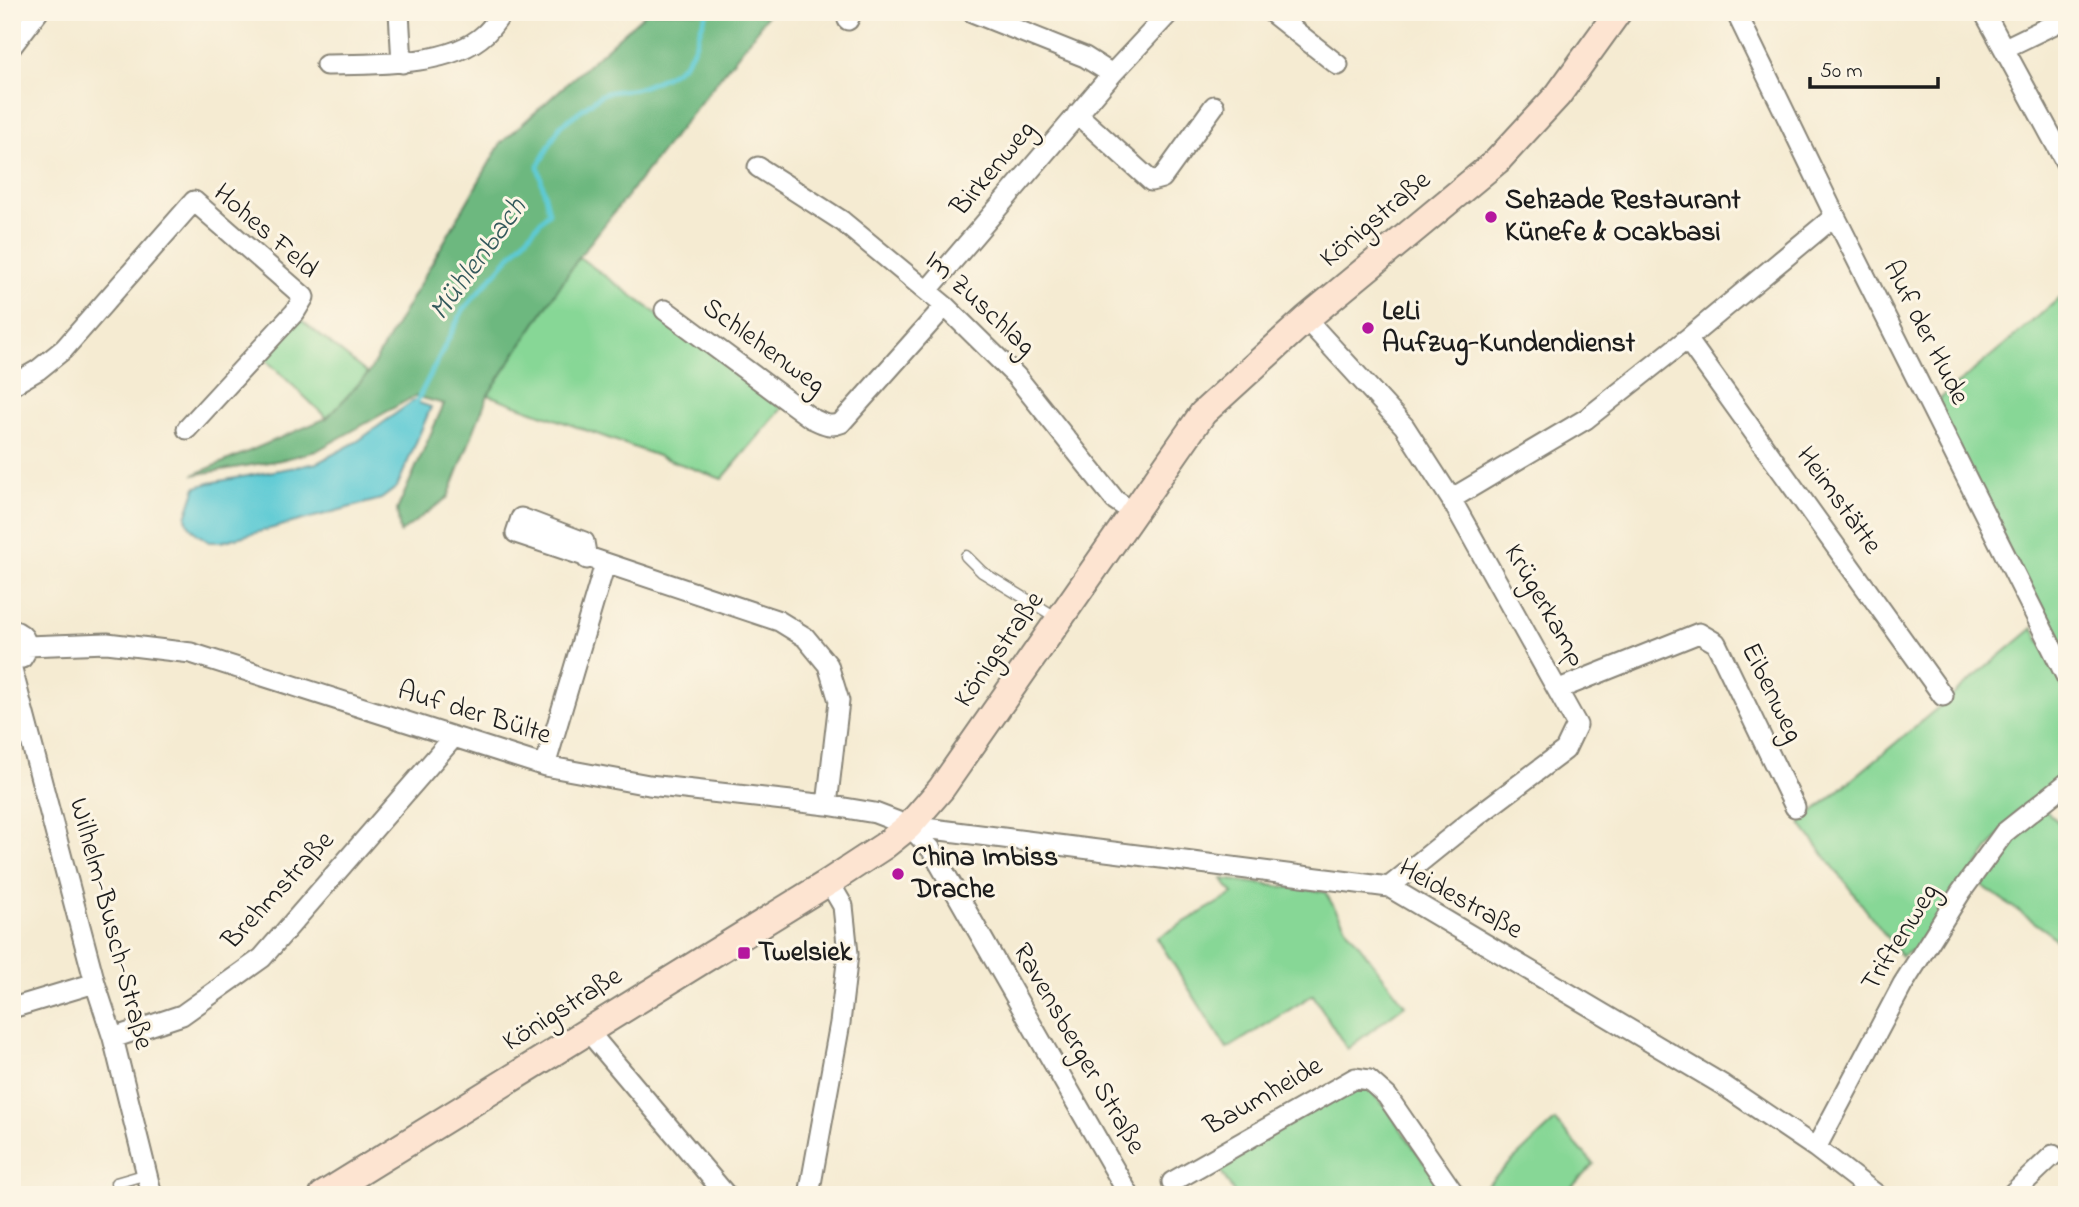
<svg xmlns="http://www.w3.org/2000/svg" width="2079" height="1207" viewBox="0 0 2079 1207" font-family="'Indie Flower',sans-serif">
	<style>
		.green { fill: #87d796; stroke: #527a59; stroke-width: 2 }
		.forest { fill: #6db87f; stroke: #446a4e; stroke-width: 2 }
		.water { fill: #5dcad4; stroke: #3c7378; stroke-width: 2 }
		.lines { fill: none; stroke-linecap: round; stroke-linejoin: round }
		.stream { stroke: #5dcad4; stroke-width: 5 }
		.lane-casing { stroke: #888477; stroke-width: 13 }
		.street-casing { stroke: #888477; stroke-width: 23 }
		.secondary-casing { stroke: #888477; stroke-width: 30 }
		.lane { stroke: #fff; stroke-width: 10 }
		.street { stroke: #fff; stroke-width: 19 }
		.secondary { stroke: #fde4d1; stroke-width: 26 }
		.poi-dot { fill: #b5179e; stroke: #fcf5e5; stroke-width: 2.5 }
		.labels { text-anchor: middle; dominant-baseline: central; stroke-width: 6; stroke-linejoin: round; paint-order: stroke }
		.street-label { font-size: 28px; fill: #1c1c1c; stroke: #fcf5e5 }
		.poi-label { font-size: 28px; font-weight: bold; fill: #1c1c1c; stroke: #fcf5e5; text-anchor: start }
		.water-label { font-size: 30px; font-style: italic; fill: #33595c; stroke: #fcf5e5 }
	</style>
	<rect width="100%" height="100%" fill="#fcf5e5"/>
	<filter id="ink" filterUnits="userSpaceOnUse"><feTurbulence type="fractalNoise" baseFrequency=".0143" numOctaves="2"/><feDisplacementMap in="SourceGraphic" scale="14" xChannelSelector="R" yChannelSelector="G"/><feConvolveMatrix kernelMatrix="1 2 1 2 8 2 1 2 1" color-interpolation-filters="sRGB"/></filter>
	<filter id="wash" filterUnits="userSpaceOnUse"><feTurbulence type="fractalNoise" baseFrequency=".00686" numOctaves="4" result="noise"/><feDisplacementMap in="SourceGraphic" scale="28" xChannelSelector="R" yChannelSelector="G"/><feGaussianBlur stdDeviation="1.57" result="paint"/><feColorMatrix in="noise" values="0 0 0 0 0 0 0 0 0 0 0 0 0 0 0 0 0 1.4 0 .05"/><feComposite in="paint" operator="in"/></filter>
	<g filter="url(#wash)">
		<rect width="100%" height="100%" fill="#f5ebd2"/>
		<!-- green -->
		<path class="green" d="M 579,257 L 784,406 L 722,479 L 488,395 Z
			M 2067,292 L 2067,665 L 1935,403 Z
			M 300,319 L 368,374 L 327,418 L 265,359 Z
			M 2033,628 L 2067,692 L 2067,773 L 2016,812 L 1916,949 L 1901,956 L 1800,823 Z
			M 2043,808 L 2067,830 L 2067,951 L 2048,932 L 1976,881 L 2009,839 Z
			M 1222,879 L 1325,892 L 1348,930 L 1405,1005 L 1347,1049 L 1313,995 L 1227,1049 L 1157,938 L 1233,894 Z
			M 1357,1085 L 1367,1088 L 1384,1105 L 1447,1195 L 1235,1195 L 1218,1166 Z
			M 1555,1121 L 1594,1164 L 1564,1195 L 1476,1195 Z"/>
		<!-- forest -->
		<path class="forest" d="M 647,12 L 769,12 L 755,33 L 579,257 L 488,395 L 448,497 L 400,533 L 397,510 L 444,404 L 415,396 L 316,451 L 281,460 L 193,475 L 327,418 L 368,374 L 501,143 Z"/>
		<!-- water -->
		<path class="water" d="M 413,401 L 431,407 L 397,487 L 381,499 L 221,542 L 209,542 L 196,533 L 188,524 L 186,517 L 196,487 L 209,483 L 317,463 L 358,441 Z"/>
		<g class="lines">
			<!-- stream -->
			<path class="stream" d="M 414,407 L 463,310 L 549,212 L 538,166 L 560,126 L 601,95 C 613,89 627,92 639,88 C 655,82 679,73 689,57 C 698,44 699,26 708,12"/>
		</g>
	</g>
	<g filter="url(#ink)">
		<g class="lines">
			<!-- lane casing -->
			<g class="lane-casing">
				<path id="lane" d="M 966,556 L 982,572 L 1059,619
					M 119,1195 L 116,1183 L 147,1174"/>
			</g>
			<!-- street casing -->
			<g class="street-casing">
				<path id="street" d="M 399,12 L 402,63
					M 972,12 L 1085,57 L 1112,74
					M 1271,12 L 1338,65
					M 1736,12 L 1835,216 L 2067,678
					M 1984,12 L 2067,165
					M 848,20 L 852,12
					M 12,46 L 38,12
					M 2005,48 L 2067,18
					M 326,65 C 371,64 450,67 485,34 C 492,28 497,19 503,12
					M 1077,114 L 1151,181 L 1162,178 L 1214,106
					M 758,167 L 842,221 L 945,306 L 1016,376 L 1115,500 L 1134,513
					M 927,291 L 1112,74 L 1170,12
					M 665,310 L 811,418 C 822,423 829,428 841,423 L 945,306
					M 1306,319 L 1404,426 L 1451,499 L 1577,725 L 1565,750 L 1476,817 L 1389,887
					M 1687,339 L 1943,696
					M 12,385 L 38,370 L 64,349 L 194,201 L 304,297 L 295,312 L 187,429
					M 1451,499 L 1586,419 L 1687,339 L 1835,216
					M 587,559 L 584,542 L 521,518 L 516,533 L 779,621 L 805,637 L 828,665 L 839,701 L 827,805
					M 12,630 C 26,634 31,646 22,658
					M 27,646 L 107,643 L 191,653 L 545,766 L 649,785 L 827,805 L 875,813 L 909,826 L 1389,887 L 1723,1085 L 1816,1148 L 1877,1195
					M 12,669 L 95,983 L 113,1038 L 152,1195
					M 1559,689 L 1699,633 L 1716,643 L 1795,807
					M 545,766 L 605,564
					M 909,826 L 931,849 L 1129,1195
					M 12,1008 L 95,983
					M 588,1031 L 726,1195
					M 113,1038 L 182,1015 L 262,958 L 453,738
					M 1816,1148 L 1903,984 L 1961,892 L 2004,833 L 2067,783
					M 1172,1182 L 1355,1078 L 1369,1080 L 1387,1096 L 1455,1195
					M 809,1195 L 840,1023 L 848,954 L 843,906 L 829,882
					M 2011,1195 L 2053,1155"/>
			</g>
			<!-- secondary casing -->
			<g class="secondary-casing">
				<path id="secondary" d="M 323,1195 L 829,882 L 884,846 L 909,826 L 941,789 L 1203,413 L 1306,319 L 1497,161 L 1558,95 L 1618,12"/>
			</g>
			<!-- lane -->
			<use href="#lane" class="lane"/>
			<!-- street -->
			<use href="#street" class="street"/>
			<!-- secondary -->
			<use href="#secondary" class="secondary"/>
		</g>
	</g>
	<!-- markers -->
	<g class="poi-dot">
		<circle cx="1491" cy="217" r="7"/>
		<circle cx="1368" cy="328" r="7"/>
		<circle cx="898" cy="874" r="7"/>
		<rect x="737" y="946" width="14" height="14" rx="3.5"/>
	</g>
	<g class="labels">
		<!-- street labels -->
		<g class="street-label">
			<text transform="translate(994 169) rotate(-50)">Birkenweg</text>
			<text transform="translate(1376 220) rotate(-40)">Königstraße</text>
			<text transform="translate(265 232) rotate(41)">Hohes Feld</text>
			<text transform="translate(979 304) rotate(43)">Im Zuschlag</text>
			<text transform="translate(1925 333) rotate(63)">Auf der Hude</text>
			<text transform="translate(763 347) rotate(36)">Schlehenweg</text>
			<text transform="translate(1838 501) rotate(54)">Heimstätte</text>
			<text transform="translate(1544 606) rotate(60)">Krügerkamp</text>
			<text transform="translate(1000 650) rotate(-55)">Königstraße</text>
			<text transform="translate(1771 693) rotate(64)">Eibenweg</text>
			<text transform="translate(474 714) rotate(17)">Auf der Bülte</text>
			<text transform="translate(279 891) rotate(-47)">Brehmstraße</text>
			<text transform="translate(1460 900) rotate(29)">Heidestraße</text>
			<text transform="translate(110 924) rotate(75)">Wilhelm-Busch-Straße</text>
			<text transform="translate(1901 938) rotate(-58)">Triftenweg</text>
			<text transform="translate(563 1010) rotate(-32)">Königstraße</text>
			<text transform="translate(1078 1049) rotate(60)">Ravensberger Straße</text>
			<text transform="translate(1264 1097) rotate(-30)">Baumheide</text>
		</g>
		<!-- poi labels -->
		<g class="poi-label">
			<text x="1505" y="201">Sehzade Restaurant<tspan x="1505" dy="32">Künefe &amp; Ocakbasi</tspan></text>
			<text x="1382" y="312">LeLi<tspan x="1382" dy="32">Aufzug-Kundendienst</tspan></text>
			<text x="912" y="858">China Imbiss<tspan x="912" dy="32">Drache</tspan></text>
			<text x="758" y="953">Twelsiek</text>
		</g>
		<!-- water labels -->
		<g class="water-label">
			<text transform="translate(479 260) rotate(-54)">Mühlenbach</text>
		</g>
	</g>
	<!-- margin -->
	<rect width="2079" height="1207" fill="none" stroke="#fcf5e5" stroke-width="42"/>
	<!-- scale -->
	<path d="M1810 77v10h128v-10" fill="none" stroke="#1c1c1c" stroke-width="3.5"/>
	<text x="1820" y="77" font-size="21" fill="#1c1c1c" stroke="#fcf5e5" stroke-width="5" paint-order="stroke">50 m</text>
</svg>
